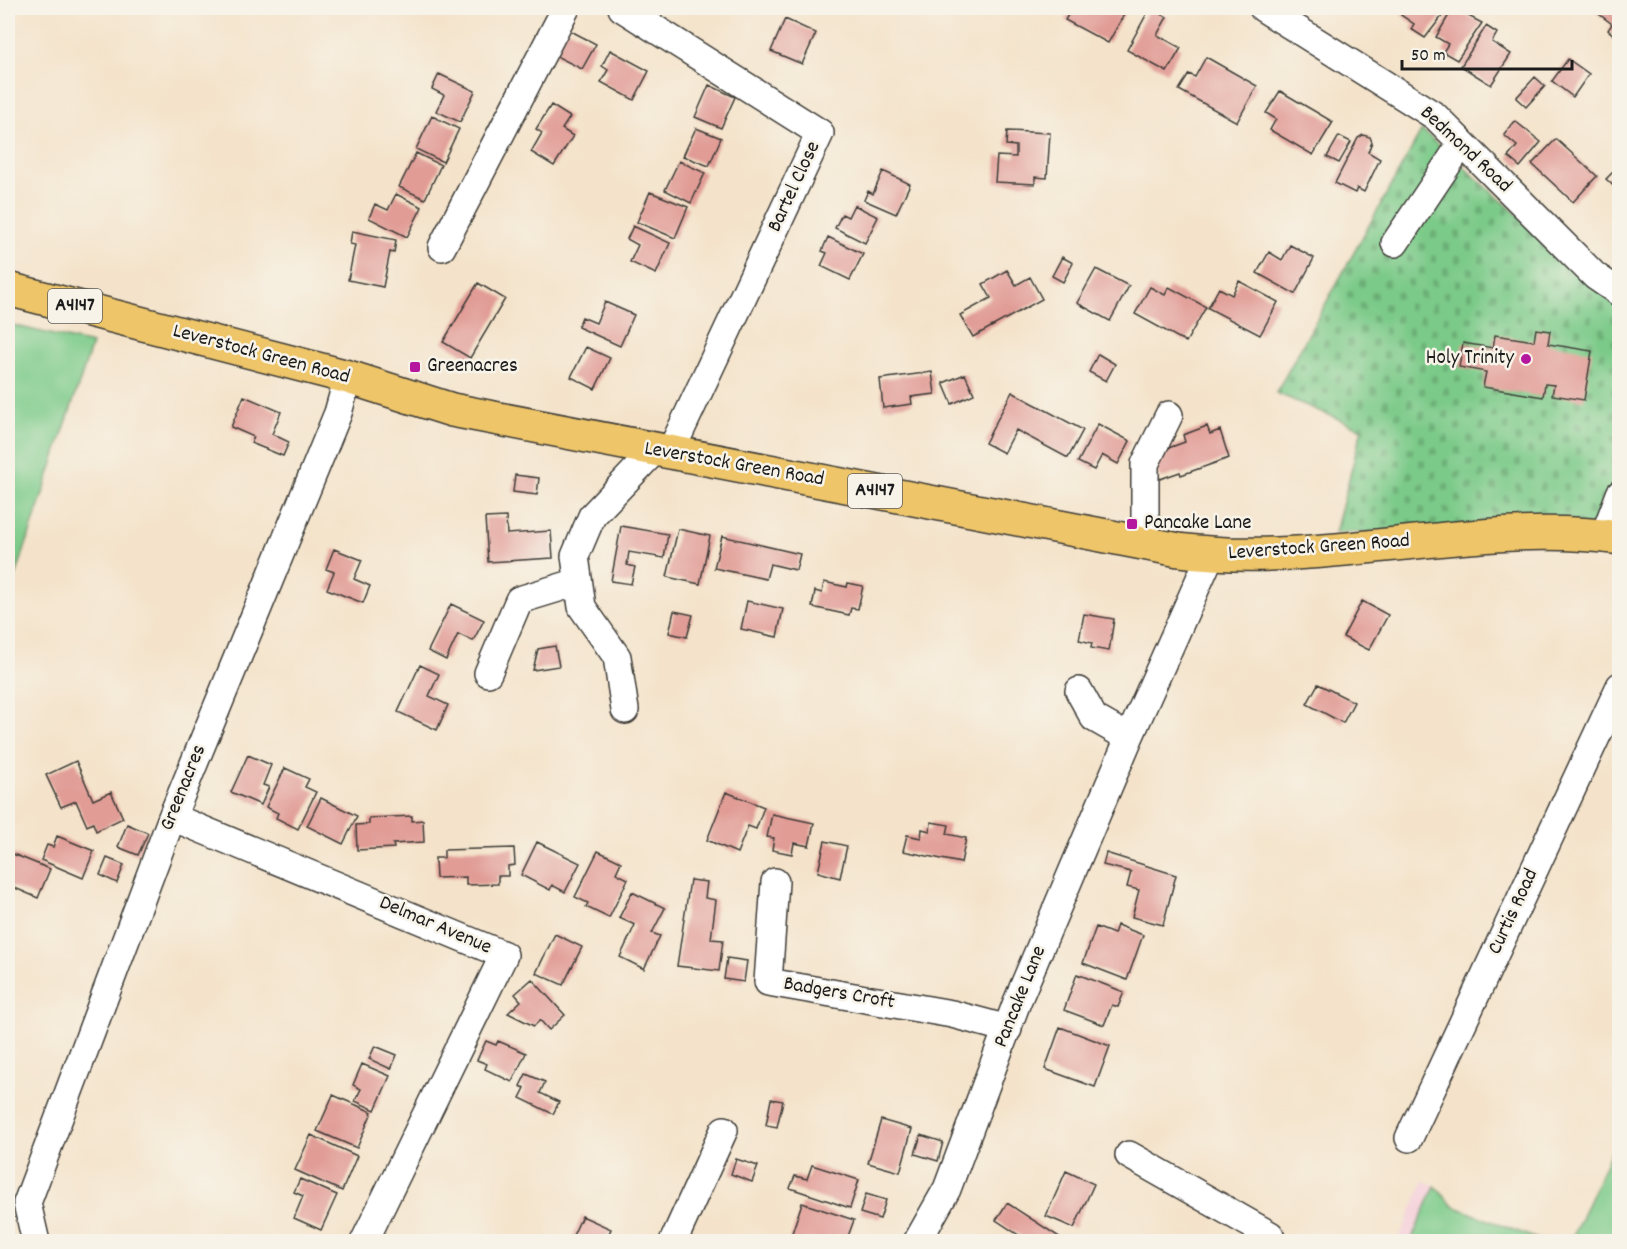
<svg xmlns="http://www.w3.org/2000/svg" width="1627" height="1249" viewBox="0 0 1627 1249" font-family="Dekko,sans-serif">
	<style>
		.built { fill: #f5cfda }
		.green { fill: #7cca89; stroke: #4c7352; stroke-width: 1.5 }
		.cemetery { fill: url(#cemetery-stones); stroke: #4c7352; stroke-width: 1.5 }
		.building { fill: #e19c96 }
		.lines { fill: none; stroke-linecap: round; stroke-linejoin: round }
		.minor-casing { stroke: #3c3a36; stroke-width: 30 }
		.major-casing { stroke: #3c3a36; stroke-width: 36 }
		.minor { stroke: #fff; stroke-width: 27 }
		.major { stroke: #eec569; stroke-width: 33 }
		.poi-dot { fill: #b5179e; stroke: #f7f3e8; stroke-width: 2 }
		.labels { text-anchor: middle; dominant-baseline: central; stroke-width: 5; stroke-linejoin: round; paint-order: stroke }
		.shield { fill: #f7f3e8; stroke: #5e5c59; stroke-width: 1.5 }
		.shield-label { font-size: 20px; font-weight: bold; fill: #1c1c1c }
		.street-label { font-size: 21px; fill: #1c1c1c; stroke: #f7f3e8 }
		.poi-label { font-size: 21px; fill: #1c1c1c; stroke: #f7f3e8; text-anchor: start }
	</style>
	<defs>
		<pattern id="cemetery-stones" width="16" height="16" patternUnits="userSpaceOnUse" patternTransform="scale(1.5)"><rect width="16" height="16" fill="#7cca89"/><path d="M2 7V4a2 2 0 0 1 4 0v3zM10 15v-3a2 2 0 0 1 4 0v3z" fill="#6bad76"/></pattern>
	</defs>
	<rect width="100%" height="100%" fill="#f7f3e8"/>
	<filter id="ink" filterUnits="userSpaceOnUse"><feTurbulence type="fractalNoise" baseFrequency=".0167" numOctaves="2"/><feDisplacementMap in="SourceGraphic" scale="12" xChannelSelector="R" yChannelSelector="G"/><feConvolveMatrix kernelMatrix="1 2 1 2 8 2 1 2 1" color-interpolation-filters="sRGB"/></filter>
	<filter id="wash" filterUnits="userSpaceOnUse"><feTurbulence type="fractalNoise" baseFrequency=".008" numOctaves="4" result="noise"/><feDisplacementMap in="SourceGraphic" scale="24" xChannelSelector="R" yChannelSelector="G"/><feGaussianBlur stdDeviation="1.35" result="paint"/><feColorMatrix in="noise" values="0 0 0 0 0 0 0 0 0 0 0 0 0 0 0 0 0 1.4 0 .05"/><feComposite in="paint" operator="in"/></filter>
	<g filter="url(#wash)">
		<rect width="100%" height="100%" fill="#f4e3ca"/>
		<!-- built -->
		<path class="built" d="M 1424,1181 L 1435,1186 L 1411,1241 L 1398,1241 Z"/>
		<!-- green -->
		<path class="green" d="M 8,324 L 92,344 L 8,600 Z
			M 1619,1134 L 1619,1241 L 1571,1241 Z
			M 1435,1186 L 1453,1206 L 1542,1241 L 1411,1241 Z"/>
		<!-- cemetery -->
		<path class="cemetery" d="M 1422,130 L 1590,279 L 1619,299 L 1619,476 L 1602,525 L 1335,533 L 1362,429 L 1276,393 Z"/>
		<g id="blocks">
			<!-- building -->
			<path class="building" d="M 1072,8 L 1121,8 L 1126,11 L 1108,43 L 1065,20 Z
				M 1150,8 L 1167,17 L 1157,35 L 1181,48 L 1167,72 L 1127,50 Z
				M 1407,8 L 1445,8 L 1446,11 L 1425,38 L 1411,29 L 1414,24 L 1401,15 Z
				M 1453,8 L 1482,23 L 1457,60 L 1443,52 L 1448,44 L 1436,37 Z
				M 1591,8 L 1620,8 L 1620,31 L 1615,36 L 1608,30 L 1612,24 Z
				M 785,19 L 816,33 L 802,64 L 771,51 Z
				M 1486,26 L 1497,33 L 1492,42 L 1511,54 L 1491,85 L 1461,66 Z
				M 567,29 L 596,44 L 582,69 L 554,55 Z
				M 610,50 L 649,71 L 634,100 L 601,82 L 608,70 L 602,66 Z
				M 1206,57 L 1257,86 L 1237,122 L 1179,90 L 1189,74 L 1195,77 Z
				M 1568,59 L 1589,74 L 1573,97 L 1552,81 Z
				M 439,74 L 475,91 L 460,122 L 436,111 L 444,95 L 432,89 Z
				M 1535,77 L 1545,86 L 1526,107 L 1516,98 Z
				M 709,85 L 735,97 L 721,128 L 695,117 Z
				M 1280,91 L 1333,122 L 1313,155 L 1270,130 L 1276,119 L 1266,113 Z
				M 551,105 L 570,117 L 562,129 L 573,136 L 554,166 L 531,152 L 542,133 L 536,129 Z
				M 432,116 L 459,129 L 443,162 L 416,149 Z
				M 1515,121 L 1541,142 L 1520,167 L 1508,157 L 1517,146 L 1504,135 Z
				M 696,128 L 721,138 L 709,166 L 683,156 Z
				M 1007,131 L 1050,133 L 1047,178 L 1035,177 L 1035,184 L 995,182 L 997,156 L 1016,157 L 1016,146 L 1006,145 Z
				M 1363,135 L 1370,137 L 1372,142 L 1368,152 L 1380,159 L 1364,192 L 1357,188 L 1355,193 L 1335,183 L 1358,138 Z
				M 1339,136 L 1351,142 L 1339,163 L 1327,157 Z
				M 1556,139 L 1597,176 L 1573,202 L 1532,164 Z
				M 416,153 L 441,165 L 425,199 L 399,187 Z
				M 679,161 L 705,173 L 691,203 L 665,190 Z
				M 1620,165 L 1620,192 L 1606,179 Z
				M 883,171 L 910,184 L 896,214 L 864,200 L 868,191 L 873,194 Z
				M 650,192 L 688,207 L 675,238 L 637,222 Z
				M 396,194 L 422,207 L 407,237 L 369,218 L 375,204 L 388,210 Z
				M 854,205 L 878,217 L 865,243 L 835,228 L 842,214 L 848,217 Z
				M 633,226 L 670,243 L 656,274 L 630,262 L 638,245 L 627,239 Z
				M 352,231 L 396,240 L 394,253 L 390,252 L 383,287 L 348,280 L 355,245 L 350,244 Z
				M 828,237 L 863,254 L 850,280 L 821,266 L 827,253 L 822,251 Z
				M 1290,245 L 1314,258 L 1295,294 L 1257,273 L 1269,252 L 1282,260 Z
				M 1062,257 L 1073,263 L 1063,282 L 1052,276 Z
				M 1096,269 L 1129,286 L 1110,321 L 1077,303 Z
				M 1007,270 L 1016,285 L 1030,277 L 1042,299 L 973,337 L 960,315 L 991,298 L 983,284 Z
				M 1239,281 L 1278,302 L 1260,335 L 1208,308 L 1219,288 L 1232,295 Z
				M 478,283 L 505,299 L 470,358 L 443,342 Z
				M 1150,287 L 1165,295 L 1169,287 L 1206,307 L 1186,342 L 1135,314 Z
				M 605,302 L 634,315 L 620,346 L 578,327 L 582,317 L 596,323 Z
				M 1536,329 L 1550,331 L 1548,344 L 1592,351 L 1584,400 L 1552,395 L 1554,385 L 1545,384 L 1543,397 L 1483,387 L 1486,372 L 1459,367 L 1463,343 L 1493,348 L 1495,335 L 1534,341 Z
				M 586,347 L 610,358 L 595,389 L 571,377 Z
				M 1098,354 L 1115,364 L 1106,381 L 1089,372 Z
				M 932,372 L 935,394 L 911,397 L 912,404 L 883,408 L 880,379 Z
				M 965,374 L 974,394 L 952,404 L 943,383 Z
				M 1012,392 L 1083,430 L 1068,458 L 1016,430 L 1004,453 L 985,443 Z
				M 244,396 L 281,412 L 272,434 L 289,442 L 283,456 L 251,443 L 254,437 L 231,427 Z
				M 1098,424 L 1130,441 L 1118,464 L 1102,455 L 1094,470 L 1078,462 Z
				M 1207,426 L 1210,434 L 1220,430 L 1229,458 L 1181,475 L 1180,472 L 1160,479 L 1152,454 L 1185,442 L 1183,435 Z
				M 515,475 L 539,478 L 537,495 L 513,492 Z
				M 506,517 L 507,534 L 551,531 L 553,558 L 488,562 L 485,518 Z
				M 621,526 L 668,534 L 664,558 L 629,552 L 627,565 L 635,567 L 631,584 L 611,581 Z
				M 678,529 L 710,536 L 700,584 L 667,577 Z
				M 722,536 L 800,554 L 796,570 L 770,564 L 766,579 L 714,568 Z
				M 334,549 L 362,560 L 354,579 L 370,586 L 363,603 L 327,589 L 334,572 L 326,569 Z
				M 824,582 L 847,587 L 848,583 L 863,586 L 858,609 L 851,608 L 849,615 L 812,607 L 815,591 L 822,593 Z
				M 747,601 L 783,609 L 777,637 L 741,629 Z
				M 1362,601 L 1388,615 L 1369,650 L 1343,637 Z
				M 451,604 L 484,620 L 473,641 L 458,634 L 446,660 L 428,651 Z
				M 674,611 L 693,615 L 687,637 L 669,633 Z
				M 1084,614 L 1114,619 L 1109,651 L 1091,648 L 1092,643 L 1079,640 Z
				M 555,646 L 559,666 L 533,670 L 538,649 Z
				M 420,665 L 439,674 L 429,696 L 448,705 L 437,730 L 398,712 Z
				M 1318,684 L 1354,702 L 1343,723 L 1307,704 Z
				M 248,755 L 271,765 L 263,785 L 269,787 L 261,805 L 231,792 Z
				M 76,761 L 93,800 L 111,792 L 123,818 L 96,831 L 93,823 L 87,826 L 76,801 L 61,807 L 46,775 Z
				M 285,768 L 309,779 L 305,787 L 316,792 L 298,829 L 276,818 L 278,813 L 266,807 Z
				M 726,792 L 764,807 L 756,829 L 748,826 L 737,853 L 707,840 Z
				M 321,798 L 357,816 L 343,844 L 307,826 Z
				M 772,814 L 814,823 L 809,846 L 794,843 L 792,854 L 772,850 L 774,838 L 767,837 Z
				M 412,816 L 412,821 L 423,820 L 424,842 L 393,844 L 394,848 L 357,850 L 356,825 L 369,824 L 369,818 Z
				M 931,822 L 949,825 L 947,834 L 966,838 L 961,863 L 903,851 L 907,835 L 921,838 L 922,829 L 930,831 Z
				M 127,824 L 148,833 L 138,855 L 118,847 Z
				M 57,836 L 94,851 L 83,878 L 41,860 L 47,845 L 53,847 Z
				M 825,841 L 847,846 L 840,878 L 818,872 Z
				M 537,842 L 580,863 L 565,892 L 552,885 L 550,890 L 521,875 Z
				M 514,848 L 515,865 L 508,866 L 508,876 L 498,876 L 498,884 L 466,885 L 466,877 L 436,878 L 435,858 L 444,858 L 444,850 Z
				M 598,851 L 621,862 L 616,873 L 628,879 L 609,918 L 586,907 L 588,903 L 575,897 Z
				M 8,852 L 50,869 L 38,898 L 8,885 Z
				M 1106,853 L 1176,875 L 1163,925 L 1132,917 L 1139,890 L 1127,887 L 1131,872 L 1103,865 Z
				M 107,858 L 124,865 L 117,883 L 100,875 Z
				M 690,880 L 707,882 L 705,898 L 716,900 L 711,939 L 723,940 L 719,971 L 677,966 Z
				M 632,892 L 665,908 L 652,933 L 660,936 L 644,969 L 620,957 L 635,925 L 619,918 Z
				M 1117,925 L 1143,935 L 1127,980 L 1083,963 L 1096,927 L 1114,934 Z
				M 555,934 L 582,947 L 563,985 L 536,973 Z
				M 727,958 L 747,961 L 744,982 L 724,979 Z
				M 1077,974 L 1124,992 L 1118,1007 L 1112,1005 L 1104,1025 L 1064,1010 Z
				M 532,979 L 565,1015 L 549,1030 L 540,1020 L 534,1026 L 508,1013 L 521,1001 L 515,994 Z
				M 1060,1027 L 1110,1046 L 1095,1087 L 1045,1069 Z
				M 486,1041 L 496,1045 L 498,1041 L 526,1053 L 512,1082 L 485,1069 L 487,1064 L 477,1060 Z
				M 375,1046 L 397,1055 L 391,1069 L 369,1059 Z
				M 362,1064 L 390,1076 L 375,1110 L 355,1101 L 361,1089 L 353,1085 Z
				M 526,1074 L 545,1082 L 540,1093 L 559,1102 L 553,1114 L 520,1098 L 525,1088 L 520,1086 Z
				M 333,1095 L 372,1112 L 357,1148 L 317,1131 Z
				M 771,1099 L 783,1101 L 777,1127 L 766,1125 Z
				M 881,1120 L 912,1129 L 900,1172 L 868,1163 Z
				M 311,1135 L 357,1156 L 342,1191 L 295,1170 Z
				M 921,1135 L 943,1142 L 938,1161 L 915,1154 Z
				M 736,1159 L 758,1166 L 752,1182 L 731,1174 Z
				M 812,1165 L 859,1180 L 850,1208 L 790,1188 L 795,1176 L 807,1179 Z
				M 1066,1171 L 1094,1184 L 1074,1228 L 1046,1216 Z
				M 300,1179 L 337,1195 L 321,1230 L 294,1218 L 303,1196 L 294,1192 Z
				M 866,1194 L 886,1200 L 880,1219 L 860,1213 Z
				M 802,1203 L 854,1220 L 846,1242 L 811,1239 L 810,1242 L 789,1242 Z
				M 1007,1203 L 1067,1242 L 1021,1242 L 1023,1238 L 996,1220 Z
				M 582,1216 L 611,1229 L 605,1242 L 570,1242 Z"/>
		</g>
	</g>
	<g filter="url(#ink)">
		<use href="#blocks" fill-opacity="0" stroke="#3c3a36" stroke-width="1.5"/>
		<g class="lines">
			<!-- minor casing -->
			<g class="minor-casing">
				<path id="minor" d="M 622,8 L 820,133 L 670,453
					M 1263,8 L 1435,116 L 1595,276 L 1620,293
					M 1395,243 L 1462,143
					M 442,247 L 566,8
					M 1604,536 L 1620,494
					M 1145,545 L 1145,464 L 1169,415
					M 488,673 L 519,600 L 578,582
					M 1079,691 L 1094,718 L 1129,738
					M 625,710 L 617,657 L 582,607 L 575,556 L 592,516 L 654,451
					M 172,817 L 504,955 L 364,1242
					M 775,882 L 768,982 L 952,1014 L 1008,1029
					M 1409,1138 L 1620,686
					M 1129,1155 L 1270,1235 L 1267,1242
					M 36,1242 L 27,1203 L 172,817 L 338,413 L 348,377
					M 673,1242 L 724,1130
					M 917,1242 L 947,1189 L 1017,1002 L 1129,738 L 1211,554"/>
			</g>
			<!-- major casing -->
			<g class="major-casing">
				<path id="major" d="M 8,289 L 348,377 L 452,410 L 1179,550 C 1325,569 1473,518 1620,538"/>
			</g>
			<!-- minor -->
			<use href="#minor" class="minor"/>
			<!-- major -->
			<use href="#major" class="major"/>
		</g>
	</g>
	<!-- markers -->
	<g class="poi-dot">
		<circle cx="1526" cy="359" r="6"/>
		<rect x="409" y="361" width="12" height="12" rx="3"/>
		<rect x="1126" y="518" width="12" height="12" rx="3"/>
	</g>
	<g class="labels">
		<!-- shield labels -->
		<g class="shield">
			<rect x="48" y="289" width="54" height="34" rx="4.5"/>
			<rect x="848" y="474" width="54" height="34" rx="4.5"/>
		</g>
		<g class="shield-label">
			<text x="75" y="306">A4147</text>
			<text x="875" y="491">A4147</text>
		</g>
		<!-- street labels -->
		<g class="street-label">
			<text transform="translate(1465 150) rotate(43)">Bedmond Road</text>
			<text transform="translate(795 187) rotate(-65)">Bartel Close</text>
			<text transform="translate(261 355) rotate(15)">Leverstock Green Road</text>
			<text transform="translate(734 465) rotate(10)">Leverstock Green Road</text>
			<text transform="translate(1319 548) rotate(-4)">Leverstock Green Road</text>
			<text transform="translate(184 788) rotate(-68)">Greenacres</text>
			<text transform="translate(1514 912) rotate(-65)">Curtis Road</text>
			<text transform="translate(435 926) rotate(23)">Delmar Avenue</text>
			<text transform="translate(839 994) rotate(10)">Badgers Croft</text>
			<text transform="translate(1021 997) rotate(-68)">Pancake Lane</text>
		</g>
		<!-- poi labels -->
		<g class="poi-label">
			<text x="1514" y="359" text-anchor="end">Holy Trinity</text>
			<text x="427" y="367">Greenacres</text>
			<text x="1144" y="524">Pancake Lane</text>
		</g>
	</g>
	<!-- margin -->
	<rect width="1627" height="1249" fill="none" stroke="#f7f3e8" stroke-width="30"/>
	<!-- scale -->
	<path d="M1402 60v9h170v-9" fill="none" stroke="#1c1c1c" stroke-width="3"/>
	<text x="1411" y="60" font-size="18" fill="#1c1c1c" stroke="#f7f3e8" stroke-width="4.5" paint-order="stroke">50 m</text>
</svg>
